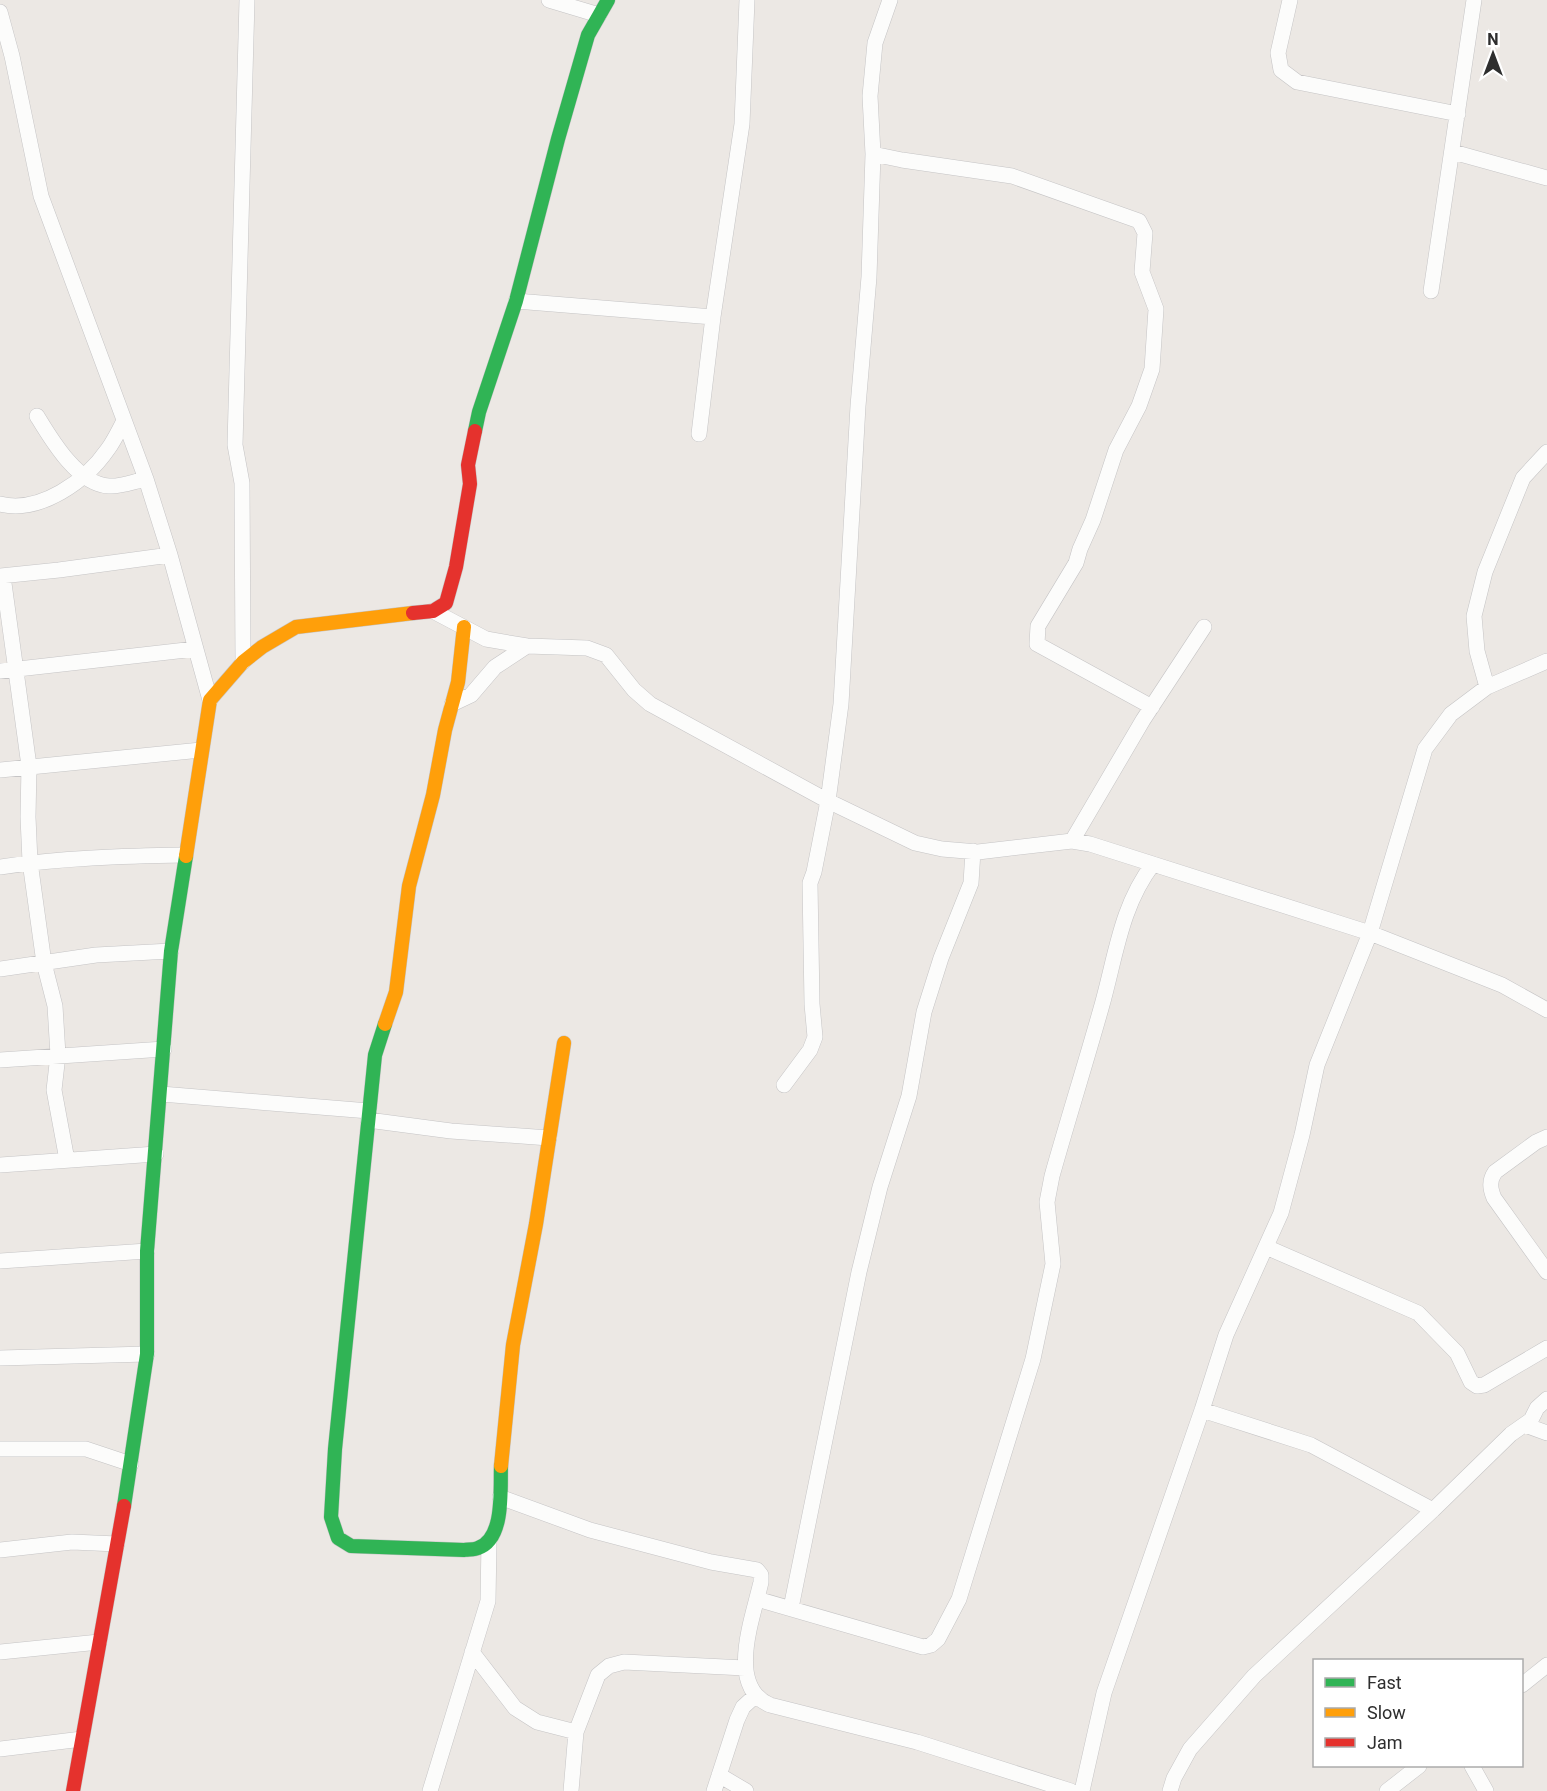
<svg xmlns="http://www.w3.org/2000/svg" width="1547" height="1791" viewBox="0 0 1547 1791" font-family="Roboto,sans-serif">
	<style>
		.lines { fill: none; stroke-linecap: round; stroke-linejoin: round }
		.street-casing { stroke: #c5c4c5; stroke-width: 16 }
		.fast-casing { stroke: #c5c4c5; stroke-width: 15 }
		.slow-casing { stroke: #c5c4c5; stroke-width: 15 }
		.jam-casing { stroke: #c5c4c5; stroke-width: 15 }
		.street { stroke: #fcfcfb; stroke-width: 15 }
		.fast { stroke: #30b455; stroke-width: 14 }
		.slow { stroke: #ff9f0a; stroke-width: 14 }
		.jam { stroke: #e5322d; stroke-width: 14 }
	</style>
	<rect width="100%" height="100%" fill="#ece8e4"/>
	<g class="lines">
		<!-- street casing -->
		<g class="street-casing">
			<path id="street" d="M 549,0 L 599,15
				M 1290,0 L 1278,53 L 1281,70 L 1297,82 L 1458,114
				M 0,12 L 12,56 L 41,196 L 146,479 L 170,555 L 210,700
				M 1453,152 L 1547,178
				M 873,154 L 902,160 L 1012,176 L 1139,221 L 1145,233 L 1142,272 L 1156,309 L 1152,369 L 1139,406 L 1116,450 L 1093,520 L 1080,549 L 1076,563 L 1038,626 L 1037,644 L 1152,707
				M 1431,291 L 1474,0
				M 516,301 L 713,317
				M 37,416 C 51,439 78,485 109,486 C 121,487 135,481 146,479
				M 699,434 L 713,317 L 742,124 L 747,0
				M 0,504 C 40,514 86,481 108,449 C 114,441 119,430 124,421
				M 0,576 L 59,570 L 170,555
				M 3,576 L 29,766 L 28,817 L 30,862 L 44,963 L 55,1006 L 58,1055 L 54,1090 L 67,1160
				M 433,611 L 486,639 L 527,646 L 587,648 L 606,655 L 634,690 L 650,704 L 828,801 L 915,843 L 942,849 L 978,852 L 1072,841 L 1090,844 L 1370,933 L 1502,985 L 1547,1010
				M 243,662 L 242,483 L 235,445 L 247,0
				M 0,671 L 195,649
				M 1487,687 L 1477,651 L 1474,616 L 1485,572 L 1523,478 L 1547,452
				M 452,704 L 471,695 L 495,667 L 527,646
				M 0,770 L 201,750
				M 1072,841 L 1143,720 L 1204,627
				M 0,867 C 61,858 123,856 185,855
				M 0,969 L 96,955 L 171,951
				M 0,1060 L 164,1049
				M 784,1085 L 810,1050 L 815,1037 L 812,1004 L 810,883 L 814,872 L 828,801 L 841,704 L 858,406 L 869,277 L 873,154 L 870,96 L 875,43 L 890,0
				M 161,1094 L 369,1111
				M 368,1120 L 451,1131 L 549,1138
				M 1547,1137 L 1536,1142 L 1495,1172 C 1489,1181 1490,1188 1494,1198 L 1547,1272
				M 0,1165 L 156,1154
				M 1266,1247 L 1418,1313 L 1457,1353 L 1471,1382 L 1477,1386 L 1484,1385 L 1547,1348
				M 0,1261 L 147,1251
				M 0,1358 L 147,1354
				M 1202,1410 L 1311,1445 L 1433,1510
				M 1525,1425 L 1547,1433
				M 0,1449 L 86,1449 L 131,1464
				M 500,1497 L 590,1530 L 711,1562 L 757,1570 L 761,1575 L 761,1582 C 753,1618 726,1686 770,1705 L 917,1742 L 1071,1791
				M 0,1550 L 72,1542 L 117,1544
				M 757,1599 L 923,1647 L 931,1645 L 938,1639 L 959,1599 L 1033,1359 L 1053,1264 L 1047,1202 L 1052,1176 C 1068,1119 1086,1062 1102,1005 C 1116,955 1121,906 1153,864
				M 791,1608 L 859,1272 L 880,1187 L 909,1096 L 924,1012 L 941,958 L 971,883 L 973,851
				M 0,1652 L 99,1642
				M 472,1652 L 515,1708 L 537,1722 L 576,1732 L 598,1675 L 609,1666 L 624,1662 L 745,1668
				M 1522,1685 L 1547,1665
				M 0,1749 L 82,1739
				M 1472,1766 L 1486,1791
				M 719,1775 L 746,1791
				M 430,1791 L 488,1601 L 489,1541
				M 571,1791 L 576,1732
				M 714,1791 L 737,1720 L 743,1707 L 755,1696
				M 1082,1791 L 1104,1693 L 1202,1410 L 1226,1335 L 1281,1213 L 1302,1135 L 1317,1065 L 1370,933 L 1425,749 L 1451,714 L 1487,687 L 1547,661
				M 1170,1791 L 1174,1778 L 1190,1749 L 1254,1676 L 1433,1510 L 1511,1434 L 1531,1420 L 1537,1408 L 1547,1399
				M 1387,1791 L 1419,1766"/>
		</g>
		<!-- fast casing -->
		<g class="fast-casing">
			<path id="fast" d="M 475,431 L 479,412 L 516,301 L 558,139 L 588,35 L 608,0
				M 385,1024 L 375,1055 L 335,1449 L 331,1517 L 338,1538 L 351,1546 L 464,1550 C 468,1549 474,1550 478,1548 C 505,1539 500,1489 501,1466
				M 124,1506 L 147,1354 L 147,1251 L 171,951 L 186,856"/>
		</g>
		<!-- slow casing -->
		<g class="slow-casing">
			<path id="slow" d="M 186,856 L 210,700 L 243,662 L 262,647 L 296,627 L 413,613
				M 385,1024 L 396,992 L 409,886 L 433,795 L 445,730 L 458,682 L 464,627
				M 501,1466 L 513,1345 L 536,1224 L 564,1043"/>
		</g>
		<!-- jam casing -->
		<g class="jam-casing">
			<path id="jam" d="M 413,613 L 433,611 L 446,603 L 456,567 L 470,484 L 468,465 L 475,431
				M 73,1791 L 124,1506"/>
		</g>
		<!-- street -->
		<use href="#street" class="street"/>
		<!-- fast -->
		<use href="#fast" class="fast"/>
		<!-- slow -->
		<use href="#slow" class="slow"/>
		<!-- jam -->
		<use href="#jam" class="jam"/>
	</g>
	<!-- legend -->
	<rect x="1313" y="1659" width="210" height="108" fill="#ffffff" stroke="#ababab" stroke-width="1.5"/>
	<rect x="1325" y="1678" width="30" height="9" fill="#30b455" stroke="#ababab" stroke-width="1.5"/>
	<text x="1367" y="1689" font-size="18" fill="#2e2e2e">Fast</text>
	<rect x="1325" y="1708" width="30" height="9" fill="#ff9f0a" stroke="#ababab" stroke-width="1.5"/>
	<text x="1367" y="1719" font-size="18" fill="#2e2e2e">Slow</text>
	<rect x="1325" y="1738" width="30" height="9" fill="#e5322d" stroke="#ababab" stroke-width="1.5"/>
	<text x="1367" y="1749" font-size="18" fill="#2e2e2e">Jam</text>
	<!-- north arrow -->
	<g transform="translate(1493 54)" stroke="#ffffff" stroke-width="4.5" paint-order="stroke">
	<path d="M0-4.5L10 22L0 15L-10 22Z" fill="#2e2e2e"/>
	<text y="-9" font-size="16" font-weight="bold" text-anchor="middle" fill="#2e2e2e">N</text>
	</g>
</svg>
